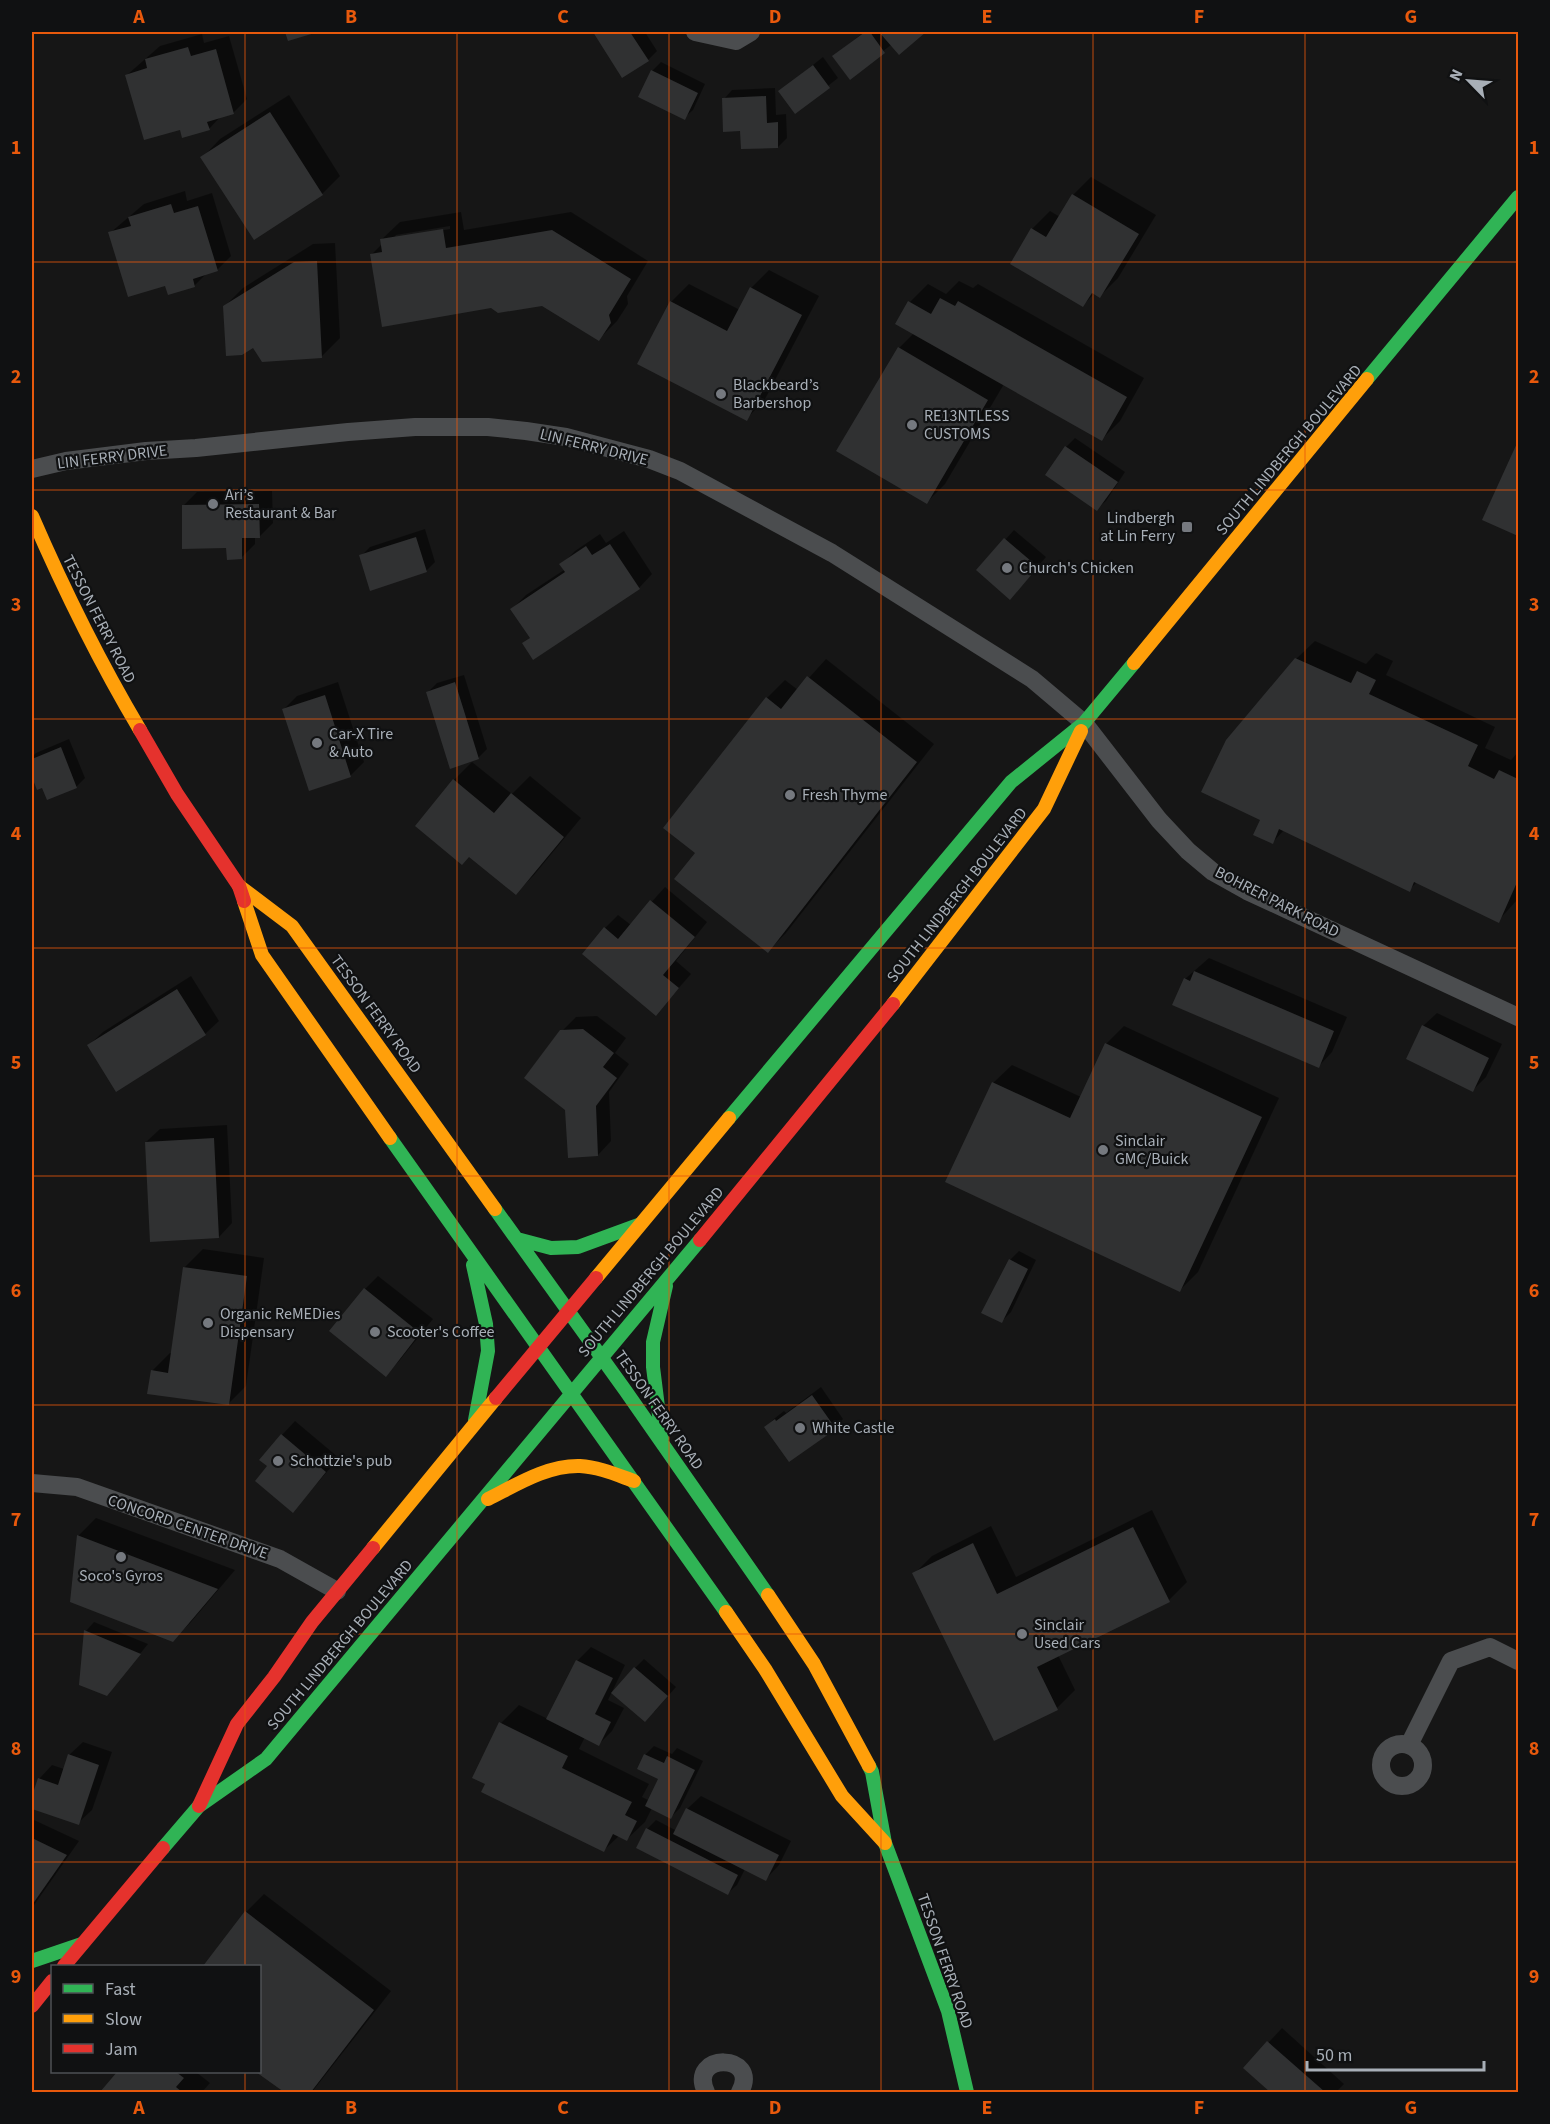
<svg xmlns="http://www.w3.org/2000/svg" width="1550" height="2124" viewBox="0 0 1550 2124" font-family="'Source Sans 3',sans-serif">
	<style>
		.shadow { fill: #0007; fill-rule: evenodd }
		.building { fill: #303132 }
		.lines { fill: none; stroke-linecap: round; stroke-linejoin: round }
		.street { stroke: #4b4d4f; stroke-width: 18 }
		.fast { stroke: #30b455; stroke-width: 14 }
		.slow { stroke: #ff9f0a; stroke-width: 14 }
		.jam { stroke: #e5322d; stroke-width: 14 }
		.grid { fill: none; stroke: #e8590c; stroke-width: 1.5; stroke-opacity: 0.55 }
		.poi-dot { fill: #75797f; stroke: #101112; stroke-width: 2 }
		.labels { text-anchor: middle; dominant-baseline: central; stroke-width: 4.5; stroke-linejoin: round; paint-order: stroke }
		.poi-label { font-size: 16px; fill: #a8afb7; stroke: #101112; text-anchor: start }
		.street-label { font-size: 16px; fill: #a8afb7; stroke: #101112 }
		.neatline { fill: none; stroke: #e8590c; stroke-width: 2 }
		.grid-label { font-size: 20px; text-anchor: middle; font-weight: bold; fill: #e8590c }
	</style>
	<rect width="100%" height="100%" fill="#161616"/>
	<!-- shadow -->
	<path class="shadow" d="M 595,32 L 645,32 L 657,51 L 648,60 Z
		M 864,32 L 924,32 L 899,53 L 892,44 L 850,78 L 834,56 Z
		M 202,34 L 204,43 L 229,36 L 247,99 L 233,113 L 221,116 L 209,129 L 181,128 L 127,75 L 160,46 Z
		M 823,57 L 838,78 L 795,112 L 780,91 Z
		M 661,62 L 705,84 L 693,110 L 684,118 L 652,71 Z
		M 775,88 L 776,115 L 786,114 L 787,138 L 778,147 L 742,130 L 724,99 L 732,90 Z
		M 289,95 L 340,176 L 322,194 L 202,158 L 220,139 Z
		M 1091,177 L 1156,215 L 1118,278 L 1100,296 L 1095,293 L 1083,305 L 1032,229 L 1050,211 L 1060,217 L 1073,195 Z
		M 185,191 L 187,201 L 212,193 L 231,256 L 217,270 L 207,273 L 194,286 L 166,284 L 110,233 L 144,204 Z
		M 461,212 L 464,230 L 571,212 L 648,261 L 627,296 L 628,304 L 617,321 L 599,339 L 543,304 L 491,307 L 372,254 L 382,244 L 381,240 L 400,222 ZM 450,226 L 450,229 L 393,239 L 396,235 Z
		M 335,243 L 340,338 L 322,356 L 225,306 L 243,288 L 313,244 Z
		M 769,270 L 819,296 L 764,401 L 746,419 L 671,302 L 689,284 L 740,310 L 751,288 Z
		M 959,281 L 973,288 L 978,284 L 1144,378 L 1120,421 L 1102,439 L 1004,384 L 945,484 L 927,502 L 899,348 L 914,333 L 910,302 L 928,284 L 946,294 Z
		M 1075,438 L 1125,472 L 1106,501 L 1097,509 L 1066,447 Z
		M 1518,445 L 1518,535 L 1484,519 Z
		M 272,491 L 273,523 L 259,537 L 255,537 L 255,544 L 241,558 L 183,506 L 197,492 Z
		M 425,529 L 435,562 L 426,571 L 361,556 L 370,547 Z
		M 1014,530 L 1046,557 L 1019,589 L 978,570 Z
		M 624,531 L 652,574 L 639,588 L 524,644 L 531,637 L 512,609 L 526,595 L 564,570 L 561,565 L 575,551 L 600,534 L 606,543 Z
		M 1315,641 L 1366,664 L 1376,653 L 1393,661 L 1386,675 L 1495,727 L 1485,748 L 1511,760 L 1518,752 L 1518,899 L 1498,921 L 1417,882 L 1409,890 L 1284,830 L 1273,842 L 1262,820 L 1296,659 Z
		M 826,659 L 934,744 L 786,933 L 768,951 L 697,853 L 665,828 L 767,698 L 785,680 L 798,690 Z
		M 464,675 L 487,749 L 478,758 L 428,692 L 437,683 Z
		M 338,682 L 364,762 L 351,775 L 310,789 L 284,709 L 297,696 Z
		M 69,739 L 85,778 L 76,787 L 43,786 L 38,788 L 32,772 L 32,757 L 36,753 Z
		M 472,762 L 512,794 L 530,776 L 581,818 L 534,875 L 516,893 L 454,780 Z
		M 665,887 L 707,922 L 676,961 L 691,974 L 656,1014 L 605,928 L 618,915 L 631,925 Z
		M 1209,958 L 1347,1017 L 1332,1052 L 1319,1066 L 1185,979 Z
		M 191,976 L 219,1021 L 205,1034 L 89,1045 L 103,1032 Z
		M 1437,1013 L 1502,1044 L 1486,1077 L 1473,1090 L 1423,1026 Z
		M 597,1016 L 626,1038 L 615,1053 L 629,1064 L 609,1092 L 611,1141 L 598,1155 L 562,1031 L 576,1017 Z
		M 1124,1026 L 1279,1098 L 1198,1272 L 1180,1290 L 993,1083 L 1012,1065 L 1081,1097 L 1106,1044 Z
		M 227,1125 L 232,1223 L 219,1237 L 146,1142 L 160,1129 Z
		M 203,1249 L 264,1258 L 246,1386 L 228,1404 L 152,1371 L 170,1353 L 173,1353 L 184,1268 Z
		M 1019,1251 L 1036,1260 L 1011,1312 L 1002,1321 L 1010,1260 Z
		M 378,1276 L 433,1319 L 399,1361 L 386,1375 L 365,1289 Z
		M 821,1387 L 843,1419 L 835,1427 L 766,1427 L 775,1418 L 784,1411 L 786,1413 Z
		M 295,1421 L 339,1458 L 293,1511 L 269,1466 L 282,1435 Z
		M 1152,1510 L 1187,1582 L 1169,1600 L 1058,1655 L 1075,1690 L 1057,1708 L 914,1574 L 932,1556 L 991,1526 L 1016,1577 Z
		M 96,1518 L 235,1570 L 191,1622 L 173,1640 L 78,1536 Z
		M 94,1622 L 148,1644 L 115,1685 L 86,1631 Z
		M 591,1647 L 625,1665 L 608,1700 L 624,1708 L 612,1731 L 599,1744 L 585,1737 L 579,1749 L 649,1784 L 642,1797 L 650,1801 L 660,1778 L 639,1768 L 646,1754 L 654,1746 L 672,1754 L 677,1748 L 703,1761 L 680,1808 L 671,1817 L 652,1808 L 645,1822 L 626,1840 L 619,1836 L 604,1850 L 501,1723 L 519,1705 L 548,1719 L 578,1660 Z
		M 644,1659 L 676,1687 L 654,1712 L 635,1668 Z
		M 83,1742 L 112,1752 L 92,1810 L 78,1823 L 32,1807 L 32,1801 L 39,1779 L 52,1765 L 64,1769 L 69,1755 Z
		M 701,1796 L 791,1841 L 779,1865 L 766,1879 L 745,1869 L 737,1885 L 728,1893 L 647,1829 L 656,1820 L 677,1831 L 687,1809 Z
		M 34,1820 L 79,1841 L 32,1908 L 32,1823 Z
		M 264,1894 L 391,1991 L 312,2092 L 286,2092 L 259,2072 L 260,1966 L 204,1966 L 246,1912 Z
		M 1282,2028 L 1344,2084 L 1336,2092 L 1277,2092 L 1274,2090 L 1272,2092 L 1245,2068 Z
		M 119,2072 L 196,2072 L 210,2083 L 202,2092 L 102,2092 Z"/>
	<!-- building -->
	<path class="building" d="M 285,32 L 318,32 L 288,41 Z
		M 593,32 L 630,32 L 649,61 L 622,78 Z
		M 865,32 L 870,32 L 885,53 L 850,80 L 832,56 Z
		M 879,32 L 926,32 L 899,55 Z
		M 188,47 L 191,56 L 216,49 L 234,114 L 207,122 L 210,130 L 182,138 L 180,130 L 144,140 L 125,75 L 147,68 L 145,59 Z
		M 813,65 L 830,88 L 795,114 L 778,91 Z
		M 651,70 L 698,93 L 685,120 L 638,97 Z
		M 766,96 L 767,123 L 778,122 L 778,148 L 741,149 L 740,131 L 723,132 L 722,98 Z
		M 270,112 L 323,195 L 254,240 L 200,157 Z
		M 1072,194 L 1139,234 L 1100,298 L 1092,293 L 1083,307 L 1010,264 L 1031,228 L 1046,237 Z
		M 171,204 L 174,213 L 198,206 L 218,271 L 193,279 L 195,287 L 168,295 L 165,286 L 128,297 L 108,232 L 131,226 L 128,217 Z
		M 443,229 L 446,248 L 552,230 L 631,279 L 609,315 L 611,323 L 599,341 L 542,306 L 498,313 L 491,308 L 382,327 L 370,254 L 382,252 L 380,239 Z
		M 317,261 L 322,358 L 262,362 L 253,348 L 242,355 L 226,356 L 223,306 L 294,262 Z
		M 750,287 L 802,315 L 747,421 L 637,364 L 670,301 L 727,331 Z
		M 940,298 L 955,306 L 958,301 L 1127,397 L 1102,441 L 895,324 L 908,301 L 931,314 Z
		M 898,347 L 988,400 L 927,504 L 836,451 Z
		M 1518,441 L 1518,536 L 1482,520 Z
		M 1065,446 L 1118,482 L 1097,511 L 1045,475 Z
		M 259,504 L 260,538 L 242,538 L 242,559 L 227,560 L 226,548 L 182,549 L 182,505 Z
		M 416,537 L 427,572 L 370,591 L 359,555 Z
		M 1004,538 L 1038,567 L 1010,600 L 976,570 Z
		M 610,544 L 640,589 L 533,660 L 522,643 L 530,638 L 510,609 L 565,572 L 559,564 L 586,546 L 592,555 Z
		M 1295,658 L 1351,683 L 1357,671 L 1376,680 L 1369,694 L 1478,745 L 1468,766 L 1494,779 L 1499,770 L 1518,779 L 1518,880 L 1499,923 L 1414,882 L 1410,892 L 1279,829 L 1273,844 L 1253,835 L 1260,820 L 1201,792 L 1226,740 Z
		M 807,676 L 917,762 L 768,953 L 674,879 L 695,853 L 663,828 L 766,697 L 781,709 Z
		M 455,682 L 479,759 L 450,769 L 426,692 Z
		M 325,695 L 351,777 L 309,791 L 282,709 Z
		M 61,747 L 77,788 L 47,800 L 42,788 L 37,790 L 32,777 L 32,759 Z
		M 453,779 L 494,813 L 511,793 L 564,837 L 516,895 L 469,857 L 462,865 L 415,826 Z
		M 650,900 L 695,937 L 663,975 L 679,988 L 656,1016 L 582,954 L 604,927 L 618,939 Z
		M 1194,971 L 1334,1031 L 1319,1068 L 1172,1005 L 1184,978 L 1190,981 Z
		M 177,989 L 206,1035 L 116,1092 L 87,1045 Z
		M 1422,1025 L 1489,1058 L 1473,1092 L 1406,1059 Z
		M 583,1029 L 614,1053 L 603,1067 L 617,1078 L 596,1106 L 598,1156 L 568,1158 L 565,1110 L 524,1078 L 560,1030 Z
		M 1105,1043 L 1262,1117 L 1180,1292 L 945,1182 L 992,1082 L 1070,1118 Z
		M 214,1138 L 219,1238 L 150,1242 L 145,1142 Z
		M 1009,1259 L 1028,1269 L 1002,1323 L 981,1313 Z
		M 183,1267 L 247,1276 L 229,1405 L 147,1394 L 151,1370 L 168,1373 Z
		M 364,1288 L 420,1333 L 386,1377 L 329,1331 Z
		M 812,1395 L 836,1429 L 789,1462 L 764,1427 L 775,1419 L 776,1421 Z
		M 281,1434 L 326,1472 L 293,1513 L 255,1481 L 267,1466 L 259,1460 Z
		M 1133,1527 L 1170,1602 L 1037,1667 L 1058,1710 L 994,1741 L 912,1573 L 973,1543 L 997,1594 Z
		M 77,1535 L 218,1589 L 173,1642 L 70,1602 Z
		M 84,1630 L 141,1654 L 107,1696 L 79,1685 Z
		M 576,1660 L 613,1678 L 595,1714 L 611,1722 L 599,1746 L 546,1719 Z
		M 634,1667 L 668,1696 L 645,1722 L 611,1693 Z
		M 499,1722 L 568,1756 L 562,1768 L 632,1802 L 625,1815 L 637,1821 L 627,1841 L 613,1834 L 604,1852 L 481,1792 L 485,1784 L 472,1778 Z
		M 68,1754 L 99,1765 L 79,1825 L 32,1809 L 32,1796 L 38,1778 L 58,1785 Z
		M 644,1754 L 664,1763 L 667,1756 L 695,1770 L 671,1819 L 645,1806 L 658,1779 L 637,1769 Z
		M 686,1808 L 779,1855 L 766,1881 L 673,1834 Z
		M 646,1828 L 738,1875 L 728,1895 L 636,1848 Z
		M 32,1838 L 67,1855 L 32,1905 Z
		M 245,1911 L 374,2010 L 311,2092 L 284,2092 L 256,2072 L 260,2072 L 260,1966 L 203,1966 Z
		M 1267,2041 L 1325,2092 L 1270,2092 L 1243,2068 Z
		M 117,2072 L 176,2072 L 184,2078 L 176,2087 L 182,2092 L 100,2092 Z"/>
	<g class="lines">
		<!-- street -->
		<path class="street" d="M 695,32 L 736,41 L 751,32
			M 32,469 L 66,461 L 146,451 L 196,448 L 348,432 L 415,427 L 488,427 L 526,431 L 566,437 L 649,459 L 680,471 L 832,553 L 1032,679 L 1084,723 L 1159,820 L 1188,851 L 1213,872 L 1247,891 L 1518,1017
			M 32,1483 L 77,1487 L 207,1533 L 280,1559 L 337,1591
			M1381 1765a21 21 0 1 1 42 0a21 21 0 1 1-42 0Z
			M 1409,1745 L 1451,1661 L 1490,1647 L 1518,1661
			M 706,2092 C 687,2052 761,2053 740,2092"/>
		<!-- fast -->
		<path class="fast" d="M 1367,379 L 1518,197
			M 729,1118 L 1011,782 L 1084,723 L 1134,663
			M 390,1138 L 726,1612
			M 495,1209 L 625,1390 L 768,1595
			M 517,1239 L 551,1248 L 578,1247 L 638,1225
			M 473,1265 L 486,1324 L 488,1351 L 475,1420
			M 662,1439 L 653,1367 L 653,1342 L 666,1286
			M 869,1766 L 872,1772 L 885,1843 L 948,2011 L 967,2092
			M 163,1848 L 199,1806 L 266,1759 L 700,1240
			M 32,1961 L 82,1944"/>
		<!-- slow -->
		<path class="slow" d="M 32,516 C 64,590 99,661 140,730
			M 1134,663 L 1367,379
			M 239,886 L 292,926 L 495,1209
			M 244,901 L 262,955 L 390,1138
			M 893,1004 L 1044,809 L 1081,731
			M 596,1278 L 729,1118
			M 488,1499 C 516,1485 547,1465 580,1466 C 599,1467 617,1475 634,1481
			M 373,1548 L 496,1398
			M 768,1595 L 814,1664 L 869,1766
			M 726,1612 L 765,1669 L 842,1796 L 885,1843"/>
		<!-- jam -->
		<path class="jam" d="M 140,730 L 177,794 L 239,886 L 244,901
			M 700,1240 L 893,1004
			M 496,1398 L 596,1278
			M 199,1806 L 237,1724 L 274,1677 L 312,1622 L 373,1548
			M 64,1966 L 163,1848
			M 32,2006 L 52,1981"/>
	</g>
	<!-- grid -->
	<path class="grid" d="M 245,32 L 245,1966M 457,32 L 457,2092M 669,32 L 669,2092M 881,32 L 881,2092M 1093,32 L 1093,2092M 1305,32 L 1305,2092M 32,262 L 1518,262M 32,490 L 1518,490M 32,719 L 1518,719M 32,948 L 1518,948M 32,1176 L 1518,1176M 32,1405 L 1518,1405M 32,1634 L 1518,1634M 32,1862 L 1518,1862M 245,2072 L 245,2092"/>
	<!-- markers -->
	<g class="poi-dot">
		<circle cx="721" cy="394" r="6"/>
		<circle cx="912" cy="425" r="6"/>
		<circle cx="213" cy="504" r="6"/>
		<rect x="1181" y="521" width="12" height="12" rx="3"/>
		<circle cx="1007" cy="568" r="6"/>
		<circle cx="317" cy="743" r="6"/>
		<circle cx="790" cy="795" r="6"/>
		<circle cx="1103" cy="1150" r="6"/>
		<circle cx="208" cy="1323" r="6"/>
		<circle cx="375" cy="1332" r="6"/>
		<circle cx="800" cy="1428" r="6"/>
		<circle cx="278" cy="1461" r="6"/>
		<circle cx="121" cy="1557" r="6"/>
		<circle cx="1022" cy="1634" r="6"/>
	</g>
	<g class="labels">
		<!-- poi labels -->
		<g class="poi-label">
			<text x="733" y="385">Blackbeard’s<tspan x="733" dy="18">Barbershop</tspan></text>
			<text x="924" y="416">RE13NTLESS<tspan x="924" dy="18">CUSTOMS</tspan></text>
			<text x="225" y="495">Ari’s<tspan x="225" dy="18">Restaurant &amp; Bar</tspan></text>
			<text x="1175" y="518" text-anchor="end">Lindbergh<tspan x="1175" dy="18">at Lin Ferry</tspan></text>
			<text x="1019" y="568">Church's Chicken</text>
			<text x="329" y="734">Car-X Tire<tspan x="329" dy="18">&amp; Auto</tspan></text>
			<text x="802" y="795">Fresh Thyme</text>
			<text x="1115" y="1141">Sinclair<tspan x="1115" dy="18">GMC/Buick</tspan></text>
			<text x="220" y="1314">Organic ReMEDies<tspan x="220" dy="18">Dispensary</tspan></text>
			<text x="387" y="1332">Scooter's Coffee</text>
			<text x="812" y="1428">White Castle</text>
			<text x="290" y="1461">Schottzie's pub</text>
			<text x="121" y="1576" text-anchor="middle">Soco's Gyros</text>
			<text x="1034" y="1625">Sinclair<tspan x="1034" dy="18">Used Cars</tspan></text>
		</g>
		<!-- street labels -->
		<g class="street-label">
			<text transform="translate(594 447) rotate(14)">LIN FERRY DRIVE</text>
			<text transform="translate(1289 450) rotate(-50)">SOUTH LINDBERGH BOULEVARD</text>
			<text transform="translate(112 457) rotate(-7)">LIN FERRY DRIVE</text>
			<text transform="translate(99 619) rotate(63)">TESSON FERRY ROAD</text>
			<text transform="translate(957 895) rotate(-52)">SOUTH LINDBERGH BOULEVARD</text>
			<text transform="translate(1277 902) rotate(27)">BOHRER PARK ROAD</text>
			<text transform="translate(376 1014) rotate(54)">TESSON FERRY ROAD</text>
			<text transform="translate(651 1272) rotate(-50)">SOUTH LINDBERGH BOULEVARD</text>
			<text transform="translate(659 1410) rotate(55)">TESSON FERRY ROAD</text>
			<text transform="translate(188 1527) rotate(19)">CONCORD CENTER DRIVE</text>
			<text transform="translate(340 1645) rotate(-50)">SOUTH LINDBERGH BOULEVARD</text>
			<text transform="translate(945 1961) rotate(71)">TESSON FERRY ROAD</text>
		</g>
	</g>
	<!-- border -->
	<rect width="1550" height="2124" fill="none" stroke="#101112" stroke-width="66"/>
	<!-- legend -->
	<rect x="51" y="1965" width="210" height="108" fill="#101112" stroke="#4d5054" stroke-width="1.5"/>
	<rect x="63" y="1984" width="30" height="9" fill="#30b455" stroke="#4d5054" stroke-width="1.5"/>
	<text x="105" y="1995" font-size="18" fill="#a8afb7">Fast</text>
	<rect x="63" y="2014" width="30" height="9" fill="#ff9f0a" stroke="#4d5054" stroke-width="1.5"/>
	<text x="105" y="2025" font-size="18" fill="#a8afb7">Slow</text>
	<rect x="63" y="2044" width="30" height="9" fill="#e5322d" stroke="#4d5054" stroke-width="1.5"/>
	<text x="105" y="2055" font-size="18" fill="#a8afb7">Jam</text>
	<!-- north arrow -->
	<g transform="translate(1469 81) rotate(295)" stroke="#101112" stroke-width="4.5" paint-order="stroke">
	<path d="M0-4.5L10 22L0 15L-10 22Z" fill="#a8afb7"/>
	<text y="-9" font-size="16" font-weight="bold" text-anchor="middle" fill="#a8afb7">N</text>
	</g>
	<!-- scale -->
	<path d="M1307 2061v9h177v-9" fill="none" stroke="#a8afb7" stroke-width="3"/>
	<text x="1316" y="2061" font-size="18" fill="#a8afb7" stroke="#101112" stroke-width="4.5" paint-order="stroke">50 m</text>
	<rect x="33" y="33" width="1484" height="2058" class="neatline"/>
	<g class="grid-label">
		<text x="139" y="23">A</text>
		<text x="351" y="23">B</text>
		<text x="563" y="23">C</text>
		<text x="775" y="23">D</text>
		<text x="987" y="23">E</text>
		<text x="1199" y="23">F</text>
		<text x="1411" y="23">G</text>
		<text x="16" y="154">1</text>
		<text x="1534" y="154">1</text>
		<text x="16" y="383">2</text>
		<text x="1534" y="383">2</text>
		<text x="16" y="611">3</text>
		<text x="1534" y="611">3</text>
		<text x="16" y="840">4</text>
		<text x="1534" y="840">4</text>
		<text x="16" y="1069">5</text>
		<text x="1534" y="1069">5</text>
		<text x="16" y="1297">6</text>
		<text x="1534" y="1297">6</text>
		<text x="16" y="1526">7</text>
		<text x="1534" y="1526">7</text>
		<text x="16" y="1755">8</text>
		<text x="1534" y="1755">8</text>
		<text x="16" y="1983">9</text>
		<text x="1534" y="1983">9</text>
		<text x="139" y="2114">A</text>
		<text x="351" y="2114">B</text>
		<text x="563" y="2114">C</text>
		<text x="775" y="2114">D</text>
		<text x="987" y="2114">E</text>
		<text x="1199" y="2114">F</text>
		<text x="1411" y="2114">G</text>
	</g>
</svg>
